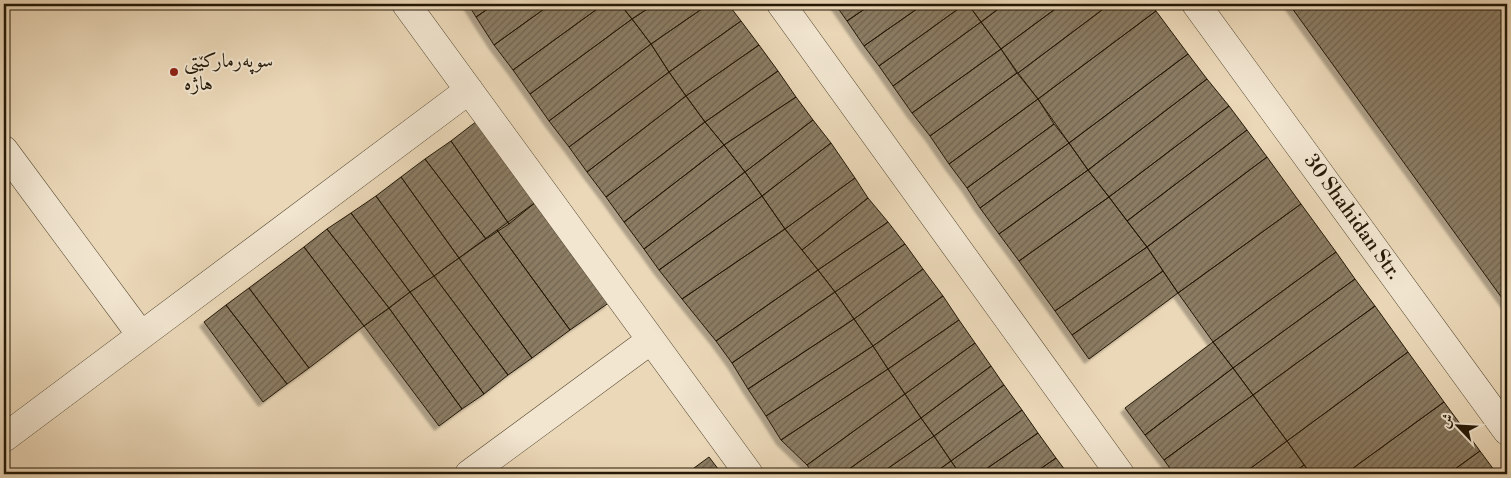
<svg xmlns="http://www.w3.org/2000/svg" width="1511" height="478" viewBox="0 0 1511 478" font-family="'Libre Bodoni',Amiri,serif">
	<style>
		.building { fill: url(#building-hatch); stroke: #241806; filter: url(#shadow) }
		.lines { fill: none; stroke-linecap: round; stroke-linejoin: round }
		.minor-casing { stroke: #564832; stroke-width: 29 }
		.minor { stroke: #f2e6d1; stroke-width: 28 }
		.poi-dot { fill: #8f2418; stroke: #f2e6d1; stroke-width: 2 }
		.labels { text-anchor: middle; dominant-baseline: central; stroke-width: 4; stroke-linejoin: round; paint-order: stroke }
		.poi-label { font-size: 20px; fill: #241806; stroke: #f2e6d1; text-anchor: start }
		.street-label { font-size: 20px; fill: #241806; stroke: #f2e6d1 }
	</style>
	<defs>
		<pattern id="building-hatch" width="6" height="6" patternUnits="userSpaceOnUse" patternTransform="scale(1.25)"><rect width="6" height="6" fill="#8b7c63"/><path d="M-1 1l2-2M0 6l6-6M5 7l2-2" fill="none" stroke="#716550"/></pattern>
		<filter id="shadow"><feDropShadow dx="-4.5" dy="4.5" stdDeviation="1" flood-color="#0004"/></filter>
	</defs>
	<rect width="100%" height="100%" fill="#ebd8b8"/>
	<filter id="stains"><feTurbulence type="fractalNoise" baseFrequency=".004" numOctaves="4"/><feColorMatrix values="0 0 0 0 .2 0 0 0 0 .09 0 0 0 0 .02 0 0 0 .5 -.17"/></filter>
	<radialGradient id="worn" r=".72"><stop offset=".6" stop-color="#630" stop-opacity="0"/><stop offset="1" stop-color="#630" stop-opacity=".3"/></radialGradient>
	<!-- building -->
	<path class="building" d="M 468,4 L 495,4 L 476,17 Z
		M 495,4 L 551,4 L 494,45 L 476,17 Z
		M 551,4 L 604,4 L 513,70 L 494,45 Z
		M 604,4 L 620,4 L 632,19 L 530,94 L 513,70 Z
		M 620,4 L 655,4 L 632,19 Z
		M 655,4 L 709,4 L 651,44 L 632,19 Z
		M 709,4 L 728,4 L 741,21 L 669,72 L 651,44 Z
		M 835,4 L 872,4 L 847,21 Z
		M 872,4 L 924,4 L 864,46 L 847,21 Z
		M 924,4 L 965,4 L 879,66 L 864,46 Z
		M 965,4 L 968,4 L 981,22 L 893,86 L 879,66 Z
		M 968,4 L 1005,4 L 981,22 Z
		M 1005,4 L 1062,4 L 1001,49 L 981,22 Z
		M 1062,4 L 1110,4 L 1018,73 L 1001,49 Z
		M 1110,4 L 1151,4 L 1156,11 L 1038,99 L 1018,73 Z
		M 1289,4 L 1505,4 L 1507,7 L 1507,305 Z
		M 1156,11 L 1188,54 L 1069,143 L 1038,99 Z
		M 632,19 L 651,44 L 549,121 L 530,94 Z
		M 741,21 L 759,45 L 686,96 L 669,72 Z
		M 981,22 L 1001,49 L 912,113 L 893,86 Z
		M 651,44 L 669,72 L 569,147 L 549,121 Z
		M 759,45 L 778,71 L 705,122 L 686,96 Z
		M 1001,49 L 1017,73 L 930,136 L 912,113 Z
		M 1188,54 L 1207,79 L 1088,170 L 1069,143 Z
		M 778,71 L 796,97 L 724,145 L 705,122 Z
		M 669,72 L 686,96 L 587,172 L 569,147 Z
		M 1017,73 L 1038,99 L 949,164 L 930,136 Z
		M 1207,79 L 1229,106 L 1109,197 L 1088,170 Z
		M 686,96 L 705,122 L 606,197 L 587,172 Z
		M 796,97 L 813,120 L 745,172 L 724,145 Z
		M 1038,99 L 1054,124 L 967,188 L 949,164 Z
		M 1229,106 L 1247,130 L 1127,221 L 1109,197 Z
		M 813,120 L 831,143 L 762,196 L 745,172 Z
		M 477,121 L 536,202 L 509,224 L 451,141 Z
		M 705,122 L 724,145 L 624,222 L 606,197 Z
		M 1054,124 L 1069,143 L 980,208 L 967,188 Z
		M 1247,130 L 1267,157 L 1147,247 L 1127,221 Z
		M 451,141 L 509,224 L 486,239 L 425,159 Z
		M 831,143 L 855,178 L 785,229 L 762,196 Z
		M 1069,143 L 1088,170 L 999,234 L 980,208 Z
		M 724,145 L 745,172 L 644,249 L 624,222 Z
		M 1267,157 L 1301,204 L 1178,293 L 1147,247 Z
		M 425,159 L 486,239 L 459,258 L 401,177 Z
		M 1088,170 L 1109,197 L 1019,261 L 999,234 Z
		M 745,172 L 762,196 L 659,270 L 644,249 Z
		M 401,177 L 459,258 L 434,276 L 376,196 Z
		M 855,178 L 868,198 L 802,250 L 785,229 Z
		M 376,196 L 434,276 L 410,292 L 351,213 Z
		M 762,196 L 785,229 L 682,299 L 659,270 Z
		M 1109,197 L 1147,247 L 1055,311 L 1019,261 Z
		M 868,198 L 888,222 L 818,270 L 802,250 Z
		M 536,202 L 610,302 L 570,330 L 497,230 Z
		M 1301,204 L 1336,252 L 1213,342 L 1178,293 Z
		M 351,213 L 410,292 L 389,308 L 327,229 Z
		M 888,222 L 905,244 L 835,292 L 818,270 Z
		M 327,229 L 389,308 L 364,326 L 304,247 Z
		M 785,229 L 818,270 L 716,341 L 682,299 Z
		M 497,230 L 570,330 L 532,358 L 459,258 Z
		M 905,244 L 923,269 L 854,319 L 835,292 Z
		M 304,247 L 364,326 L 309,368 L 249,288 Z
		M 1147,247 L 1163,271 L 1072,335 L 1055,311 Z
		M 1336,252 L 1355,279 L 1233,368 L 1213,342 Z
		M 459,258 L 532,358 L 508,375 L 434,276 Z
		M 923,269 L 943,296 L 873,346 L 854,319 Z
		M 818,270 L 835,292 L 732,363 L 716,341 Z
		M 1163,271 L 1178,293 L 1089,359 L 1072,335 Z
		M 434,276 L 508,375 L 484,394 L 410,292 Z
		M 1355,279 L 1375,306 L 1253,395 L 1233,368 Z
		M 249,288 L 309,368 L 287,384 L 226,305 Z
		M 410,292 L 484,394 L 462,409 L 389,308 Z
		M 835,292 L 854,319 L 748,389 L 732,363 Z
		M 943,296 L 959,320 L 888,369 L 873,346 Z
		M 226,305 L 287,384 L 263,402 L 204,322 Z
		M 1375,306 L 1408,352 L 1287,441 L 1253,395 Z
		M 389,308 L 462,409 L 439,426 L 364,326 Z
		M 854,319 L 873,346 L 766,416 L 748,389 Z
		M 959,320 L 975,343 L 905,394 L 888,369 Z
		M 1213,342 L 1233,368 L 1145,435 L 1125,408 Z
		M 975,343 L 991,366 L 921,418 L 905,394 Z
		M 873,346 L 888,369 L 781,440 L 766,416 Z
		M 1408,352 L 1444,402 L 1345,474 L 1311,474 L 1287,441 Z
		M 991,366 L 1004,385 L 934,436 L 921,418 Z
		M 1233,368 L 1253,395 L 1164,460 L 1145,435 Z
		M 888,369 L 905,394 L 807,465 L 781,440 Z
		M 1004,385 L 1022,410 L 951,461 L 934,436 Z
		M 905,394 L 921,418 L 842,474 L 813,474 L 807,465 Z
		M 1253,395 L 1287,441 L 1243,474 L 1174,474 L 1164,460 Z
		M 1444,402 L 1480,451 L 1448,474 L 1345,474 Z
		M 1022,410 L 1038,433 L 979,474 L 960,474 L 951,461 Z
		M 921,418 L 934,436 L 880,474 L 842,474 Z
		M 1038,433 L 1056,458 L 1033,474 L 979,474 Z
		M 934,436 L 951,461 L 933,474 L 880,474 Z
		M 1287,441 L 1304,465 L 1291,474 L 1243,474 Z
		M 1480,451 L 1497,474 L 1448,474 Z
		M 709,457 L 722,474 L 686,474 Z
		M 1056,458 L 1068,474 L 1033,474 Z
		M 951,461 L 960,474 L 933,474 Z
		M 1304,465 L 1311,474 L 1291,474 Z"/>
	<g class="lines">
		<!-- minor casing -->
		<g class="minor-casing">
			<path id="minor" d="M 406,4 L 749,474
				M 781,4 L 1120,474
				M 1196,4 L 1507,431
				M 4,150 L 141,335
				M 4,438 L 469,90
				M 469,474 L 651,340"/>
		</g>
		<!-- minor -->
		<use href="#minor" class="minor"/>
	</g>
	<!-- markers -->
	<circle class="poi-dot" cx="174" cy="72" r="5"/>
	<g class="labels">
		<!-- poi labels -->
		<g class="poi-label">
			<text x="184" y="61">سوپەرمارکێتی<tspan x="184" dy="23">هاژە</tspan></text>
		</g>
		<!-- street labels -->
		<g class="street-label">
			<text transform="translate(1352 217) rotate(54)">30 Shahidan Str.</text>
		</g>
	</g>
	<!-- margin -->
	<rect width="1511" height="478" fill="none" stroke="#ebd8b8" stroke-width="20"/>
	<rect x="5" y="5" width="1501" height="468" fill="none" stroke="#241806" stroke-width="2.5"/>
	<rect x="10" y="10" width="1491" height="458" fill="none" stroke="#241806"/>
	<!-- north arrow -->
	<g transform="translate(1458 426) rotate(295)" stroke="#f2e6d1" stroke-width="4" paint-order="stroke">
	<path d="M0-4L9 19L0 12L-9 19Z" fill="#241806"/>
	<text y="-8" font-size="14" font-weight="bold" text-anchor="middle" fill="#241806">ش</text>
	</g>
	<rect width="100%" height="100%" filter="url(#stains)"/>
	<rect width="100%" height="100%" fill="url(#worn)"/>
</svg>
